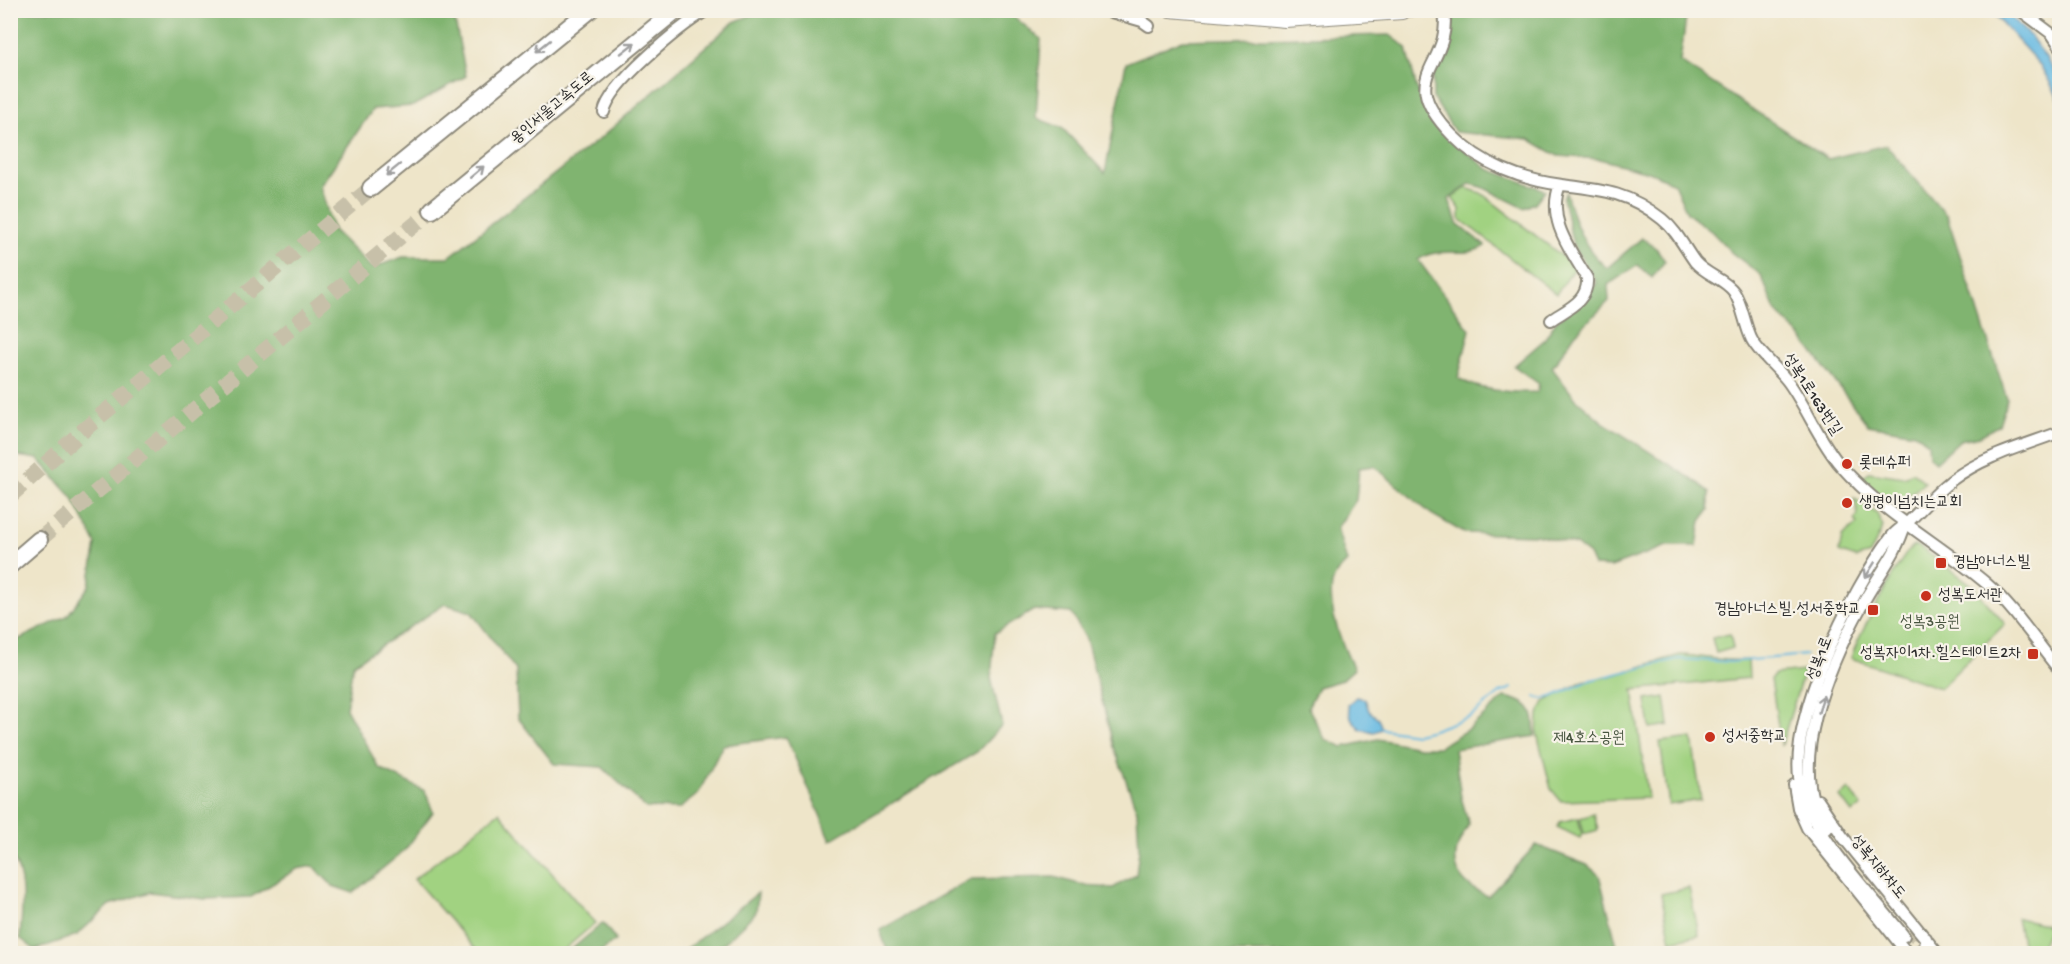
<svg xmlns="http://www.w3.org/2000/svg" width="2070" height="964" viewBox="0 0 2070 964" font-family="'Gochi Hand','Poor Story',sans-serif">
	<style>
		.green { fill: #a1d281; stroke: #667e56; stroke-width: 1.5 }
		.forest { fill: #80b46f; stroke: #56704d; stroke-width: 1.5 }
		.water { fill: #65b9e2; stroke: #487286; stroke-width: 1.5 }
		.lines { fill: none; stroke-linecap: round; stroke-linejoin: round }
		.stream { stroke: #65b9e2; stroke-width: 2 }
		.minor-tunnel { stroke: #c7c0a9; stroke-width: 10; stroke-dasharray: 10 5; stroke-linecap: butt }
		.major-tunnel { stroke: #c7c0a9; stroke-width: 14; stroke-dasharray: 14 7; stroke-linecap: butt }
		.highway-tunnel { stroke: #c7c0a9; stroke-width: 16; stroke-dasharray: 16 8; stroke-linecap: butt }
		.minor-casing { stroke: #8c887a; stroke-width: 14 }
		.major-casing { stroke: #8c887a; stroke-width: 16 }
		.highway-casing { stroke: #8c887a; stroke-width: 20 }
		.minor { stroke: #fff; stroke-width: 10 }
		.major { stroke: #fff; stroke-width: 14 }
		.highway { stroke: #fff; stroke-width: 16 }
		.oneway { stroke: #a0a0a0 }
		.poi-dot { fill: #c8321e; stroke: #f7f3e8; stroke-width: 2 }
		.labels { text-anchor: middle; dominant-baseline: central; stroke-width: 4.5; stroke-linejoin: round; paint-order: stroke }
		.street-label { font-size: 16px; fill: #2b2b2b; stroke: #f7f3e8 }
		.poi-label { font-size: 16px; fill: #2b2b2b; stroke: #f7f3e8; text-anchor: start }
		.park-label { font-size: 16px; fill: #485540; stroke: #f7f3e8 }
	</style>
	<rect width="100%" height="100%" fill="#f7f3e8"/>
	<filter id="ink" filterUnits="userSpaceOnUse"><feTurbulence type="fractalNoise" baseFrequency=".0167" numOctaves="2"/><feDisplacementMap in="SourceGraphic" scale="12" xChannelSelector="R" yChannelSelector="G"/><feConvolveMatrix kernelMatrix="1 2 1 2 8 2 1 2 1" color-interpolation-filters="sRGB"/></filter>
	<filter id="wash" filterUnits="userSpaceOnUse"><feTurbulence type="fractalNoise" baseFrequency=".008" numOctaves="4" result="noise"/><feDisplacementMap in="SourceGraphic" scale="24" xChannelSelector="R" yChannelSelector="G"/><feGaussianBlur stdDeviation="1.35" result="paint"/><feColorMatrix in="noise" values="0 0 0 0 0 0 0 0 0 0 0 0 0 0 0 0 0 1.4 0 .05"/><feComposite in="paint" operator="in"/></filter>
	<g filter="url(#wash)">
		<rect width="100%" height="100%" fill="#eee5c9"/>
		<!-- green -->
		<path class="green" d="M 1466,188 L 1481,193 L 1576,267 L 1556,294 L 1460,219 L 1460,209 L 1452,198 Z
			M 1869,472 L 1904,477 L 1912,472 L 1925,482 L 1900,503 L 1884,498 L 1864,481 L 1863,477 Z
			M 1854,498 L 1877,514 L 1883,527 L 1870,554 L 1856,558 L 1839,552 L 1842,537 L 1857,524 L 1854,520 L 1858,515 Z
			M 1914,546 L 1920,547 L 1972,585 L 2005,624 L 1940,688 L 1851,658 C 1856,642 1902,551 1914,546 Z
			M 1730,634 L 1733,648 L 1716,653 L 1712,638 Z
			M 1680,655 C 1703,656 1725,662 1748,660 L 1749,678 L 1633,690 L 1648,798 L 1561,801 L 1551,789 L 1537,733 L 1538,714 L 1544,702 L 1583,681 L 1607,677 Z
			M 1804,671 L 1781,746 L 1771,679 L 1775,674 Z
			M 1665,697 L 1669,725 L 1650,728 L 1646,700 Z
			M 1692,738 L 1701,800 L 1669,805 L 1660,742 Z
			M 1849,789 L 1862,806 L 1852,813 L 1840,797 Z
			M 499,812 L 595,923 L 560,953 L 479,953 L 414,879 Z
			M 1594,814 L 1598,830 L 1584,834 L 1580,818 Z
			M 1578,818 L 1582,834 L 1580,838 L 1557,827 L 1560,822 Z
			M 1689,888 L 1699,935 L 1671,941 L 1661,894 Z
			M 2017,918 L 2045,924 L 2049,929 L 2038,953 L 2024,953 Z"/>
		<!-- forest -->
		<path class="forest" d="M 1006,10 L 1041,39 L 1036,118 L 1062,128 L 1105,173 L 1126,63 L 1183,40 L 1390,35 L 1407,48 L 1416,86 L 1425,107 L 1449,138 L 1488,169 L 1545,190 L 1535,203 L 1524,208 L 1482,187 L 1470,184 L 1449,199 L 1457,223 L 1485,246 C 1464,260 1440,244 1418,260 L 1470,330 L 1458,378 C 1478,391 1513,393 1537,392 L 1539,384 L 1514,366 L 1544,340 L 1556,321 L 1584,298 L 1597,283 L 1573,245 L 1563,198 L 1566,192 C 1574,222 1583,248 1607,268 L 1642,238 L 1657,249 L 1665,261 L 1652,278 L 1638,265 L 1608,285 L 1609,301 L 1575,334 L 1552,368 L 1575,398 L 1604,423 L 1697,482 L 1709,492 L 1709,510 L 1701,521 L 1697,546 L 1667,546 L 1611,567 L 1594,566 L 1589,555 L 1576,545 L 1536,535 L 1464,533 L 1431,514 L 1374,466 L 1359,468 L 1356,500 L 1337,528 L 1347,562 C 1343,566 1337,571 1335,576 C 1323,599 1343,648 1354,669 L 1342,680 L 1318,687 L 1308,707 L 1325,739 L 1343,747 L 1378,739 L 1419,747 L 1439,747 L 1470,728 L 1505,697 C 1534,703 1533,710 1535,736 L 1454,749 L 1461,797 L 1469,824 C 1448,856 1450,881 1488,896 L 1536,845 L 1587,865 L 1599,875 L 1619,953 L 888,953 L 880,930 L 971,879 L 1054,877 L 1086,886 L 1113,888 L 1136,875 L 1139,849 L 1137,811 L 1114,747 L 1086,639 L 1071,613 L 1034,610 L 995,633 L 991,678 L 1002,725 L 977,752 L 831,840 L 786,737 L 723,745 L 698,794 L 679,809 L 646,808 L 602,767 L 554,764 L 518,718 L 516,670 L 471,612 L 445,604 L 353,664 L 346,708 L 379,768 L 425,791 L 433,812 L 405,850 L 353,893 L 333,886 L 313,866 L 297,869 L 251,897 L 205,899 L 150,892 L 110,905 L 77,935 L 35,950 L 20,938 C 22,910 27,879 11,854 L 11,643 L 67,616 L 89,586 L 96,544 L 72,497 L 38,459 L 11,455 L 11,11 L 453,11 L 466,76 L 413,106 L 373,109 L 320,186 L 333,230 L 372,268 L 403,257 L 449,257 L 603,136 L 734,22 L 761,11 Z
			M 1452,11 L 1687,11 L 1680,62 L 1828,159 L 1886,145 L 1947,216 L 2007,399 L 1999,425 L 1980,436 L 1960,440 L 1936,462 L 1929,456 L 1928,443 L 1915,433 L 1868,425 L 1802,338 L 1775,310 L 1761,275 L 1732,253 L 1712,232 L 1687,213 L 1674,183 L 1649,172 L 1599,159 L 1558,156 L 1529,139 L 1455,132 L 1433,98 L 1433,66 L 1449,47 L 1453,22 Z
			M 758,893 L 756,912 L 714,953 L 681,953 Z
			M 603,923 L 616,940 L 599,953 L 567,953 Z"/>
		<!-- water -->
		<path class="water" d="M 1991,11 L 2004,11 L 2032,38 L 2053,69 L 2059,81 L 2059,99 L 2040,65 Z
			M 1356,697 L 1365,699 L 1369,711 L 1378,718 L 1382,729 L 1374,732 L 1360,729 L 1351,718 L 1348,705 Z"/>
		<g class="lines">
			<!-- stream -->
			<path class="stream" d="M 1535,697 L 1542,699 L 1552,697 L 1591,680 L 1678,659 L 1730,662 L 1806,655
				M 1382,729 L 1416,734 L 1433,730 L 1471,716 L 1500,693 L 1512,688"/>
		</g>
	</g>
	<g filter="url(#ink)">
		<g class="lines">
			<!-- minor-tunnel -->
			<path class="minor-tunnel" d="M 1909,931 L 1926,954"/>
			<!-- major-tunnel -->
			<path class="major-tunnel" d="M 1402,12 L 1414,10"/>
			<!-- highway-tunnel -->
			<path class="highway-tunnel" d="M 10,496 L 86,428 L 371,188
				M 39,540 L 432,210"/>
			<!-- minor casing -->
			<g class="minor-casing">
				<path id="minor" d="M 1104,10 L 1142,21 L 1149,26
					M 1444,10 C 1453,69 1392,73 1452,135 C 1480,164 1522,180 1562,185 C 1603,190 1628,192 1662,219 C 1677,231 1684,247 1695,262 C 1706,275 1725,279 1734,292 C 1743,306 1744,323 1751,338 C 1757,352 1779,369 1789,383 C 1808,410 1820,442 1841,466 C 1883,514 1939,543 1987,584 C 2013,607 2037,643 2060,671
					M 2020,10 L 2052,34 L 2060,46
					M 604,112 C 610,83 681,26 707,10
					M 1551,320 C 1567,309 1589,301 1587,278 C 1570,249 1546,219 1560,185
					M 1794,785 L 1798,808 L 1807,828 L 1908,954
					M 1818,800 L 1843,837 L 1938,954
					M 1827,829 C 1782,769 1831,662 1862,605 C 1876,578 1897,554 1905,525
					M 1904,936 C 1873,897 1816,838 1802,792 C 1782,727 1852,588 1892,536 C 1896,531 1901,528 1906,524 C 1921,510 1935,493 1952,480 C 1984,456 2023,446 2060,432
					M 1918,954 L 1925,948 L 1926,938"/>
			</g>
			<!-- major casing -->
			<g class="major-casing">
				<path id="major" d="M 1170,10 L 1285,20 L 1402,12"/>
			</g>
			<!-- highway casing -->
			<g class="highway-casing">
				<path id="highway" d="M 371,188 L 590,10
					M 432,210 L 676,10
					M 10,565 L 39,540"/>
			</g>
			<!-- minor -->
			<use href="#minor" class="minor"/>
			<!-- major -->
			<use href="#major" class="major"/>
			<!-- highway -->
			<use href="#highway" class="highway"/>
		</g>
		<!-- one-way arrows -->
		<defs><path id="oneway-shaft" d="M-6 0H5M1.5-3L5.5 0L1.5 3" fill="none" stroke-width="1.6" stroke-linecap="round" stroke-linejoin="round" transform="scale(1.5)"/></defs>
		<g class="oneway">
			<use href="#oneway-shaft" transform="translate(543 46) rotate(141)"/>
			<use href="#oneway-shaft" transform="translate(628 48) rotate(-38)"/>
			<use href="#oneway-shaft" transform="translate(393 170) rotate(141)"/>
			<use href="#oneway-shaft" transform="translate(477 172) rotate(-40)"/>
			<use href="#oneway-shaft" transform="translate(1870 570) rotate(122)"/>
			<use href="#oneway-shaft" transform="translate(1821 704) rotate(-74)"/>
		</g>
	</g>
	<!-- markers -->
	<g class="poi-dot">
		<circle cx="1847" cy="464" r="6"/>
		<circle cx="1847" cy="503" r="6"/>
		<rect x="1935" y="557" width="12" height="12" rx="3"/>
		<circle cx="1926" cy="596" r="6"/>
		<rect x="1867" y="604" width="12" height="12" rx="3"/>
		<rect x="2027" y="648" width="12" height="12" rx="3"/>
		<circle cx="1710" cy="737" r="6"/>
	</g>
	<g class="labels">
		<!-- street labels -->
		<g class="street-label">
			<text transform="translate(553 109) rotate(-40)">용인서울고속도로</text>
			<text transform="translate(1811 395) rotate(57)">성복1로163번길</text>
			<text transform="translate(1821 659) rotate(-69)">성복1로</text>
			<text transform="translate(1877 868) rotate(51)">성복지하차도</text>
		</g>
		<!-- poi labels -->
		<g class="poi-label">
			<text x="1859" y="464">롯데슈퍼</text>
			<text x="1859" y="503">생명이넘치는교회</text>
			<text x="1953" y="563">경남아너스빌</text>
			<text x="1938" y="596">성복도서관</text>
			<text x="1861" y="610" text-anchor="end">경남아너스빌.성서중학교</text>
			<text x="2021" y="654" text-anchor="end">성복자이1차.힐스테이트2차</text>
			<text x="1722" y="737">성서중학교</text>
		</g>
		<!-- park labels -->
		<g class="park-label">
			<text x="1930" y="623">성복3공원</text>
			<text x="1589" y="739">제4호소공원</text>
		</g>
	</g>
	<!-- margin -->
	<rect width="2070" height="964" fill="none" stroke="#f7f3e8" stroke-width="36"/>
</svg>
